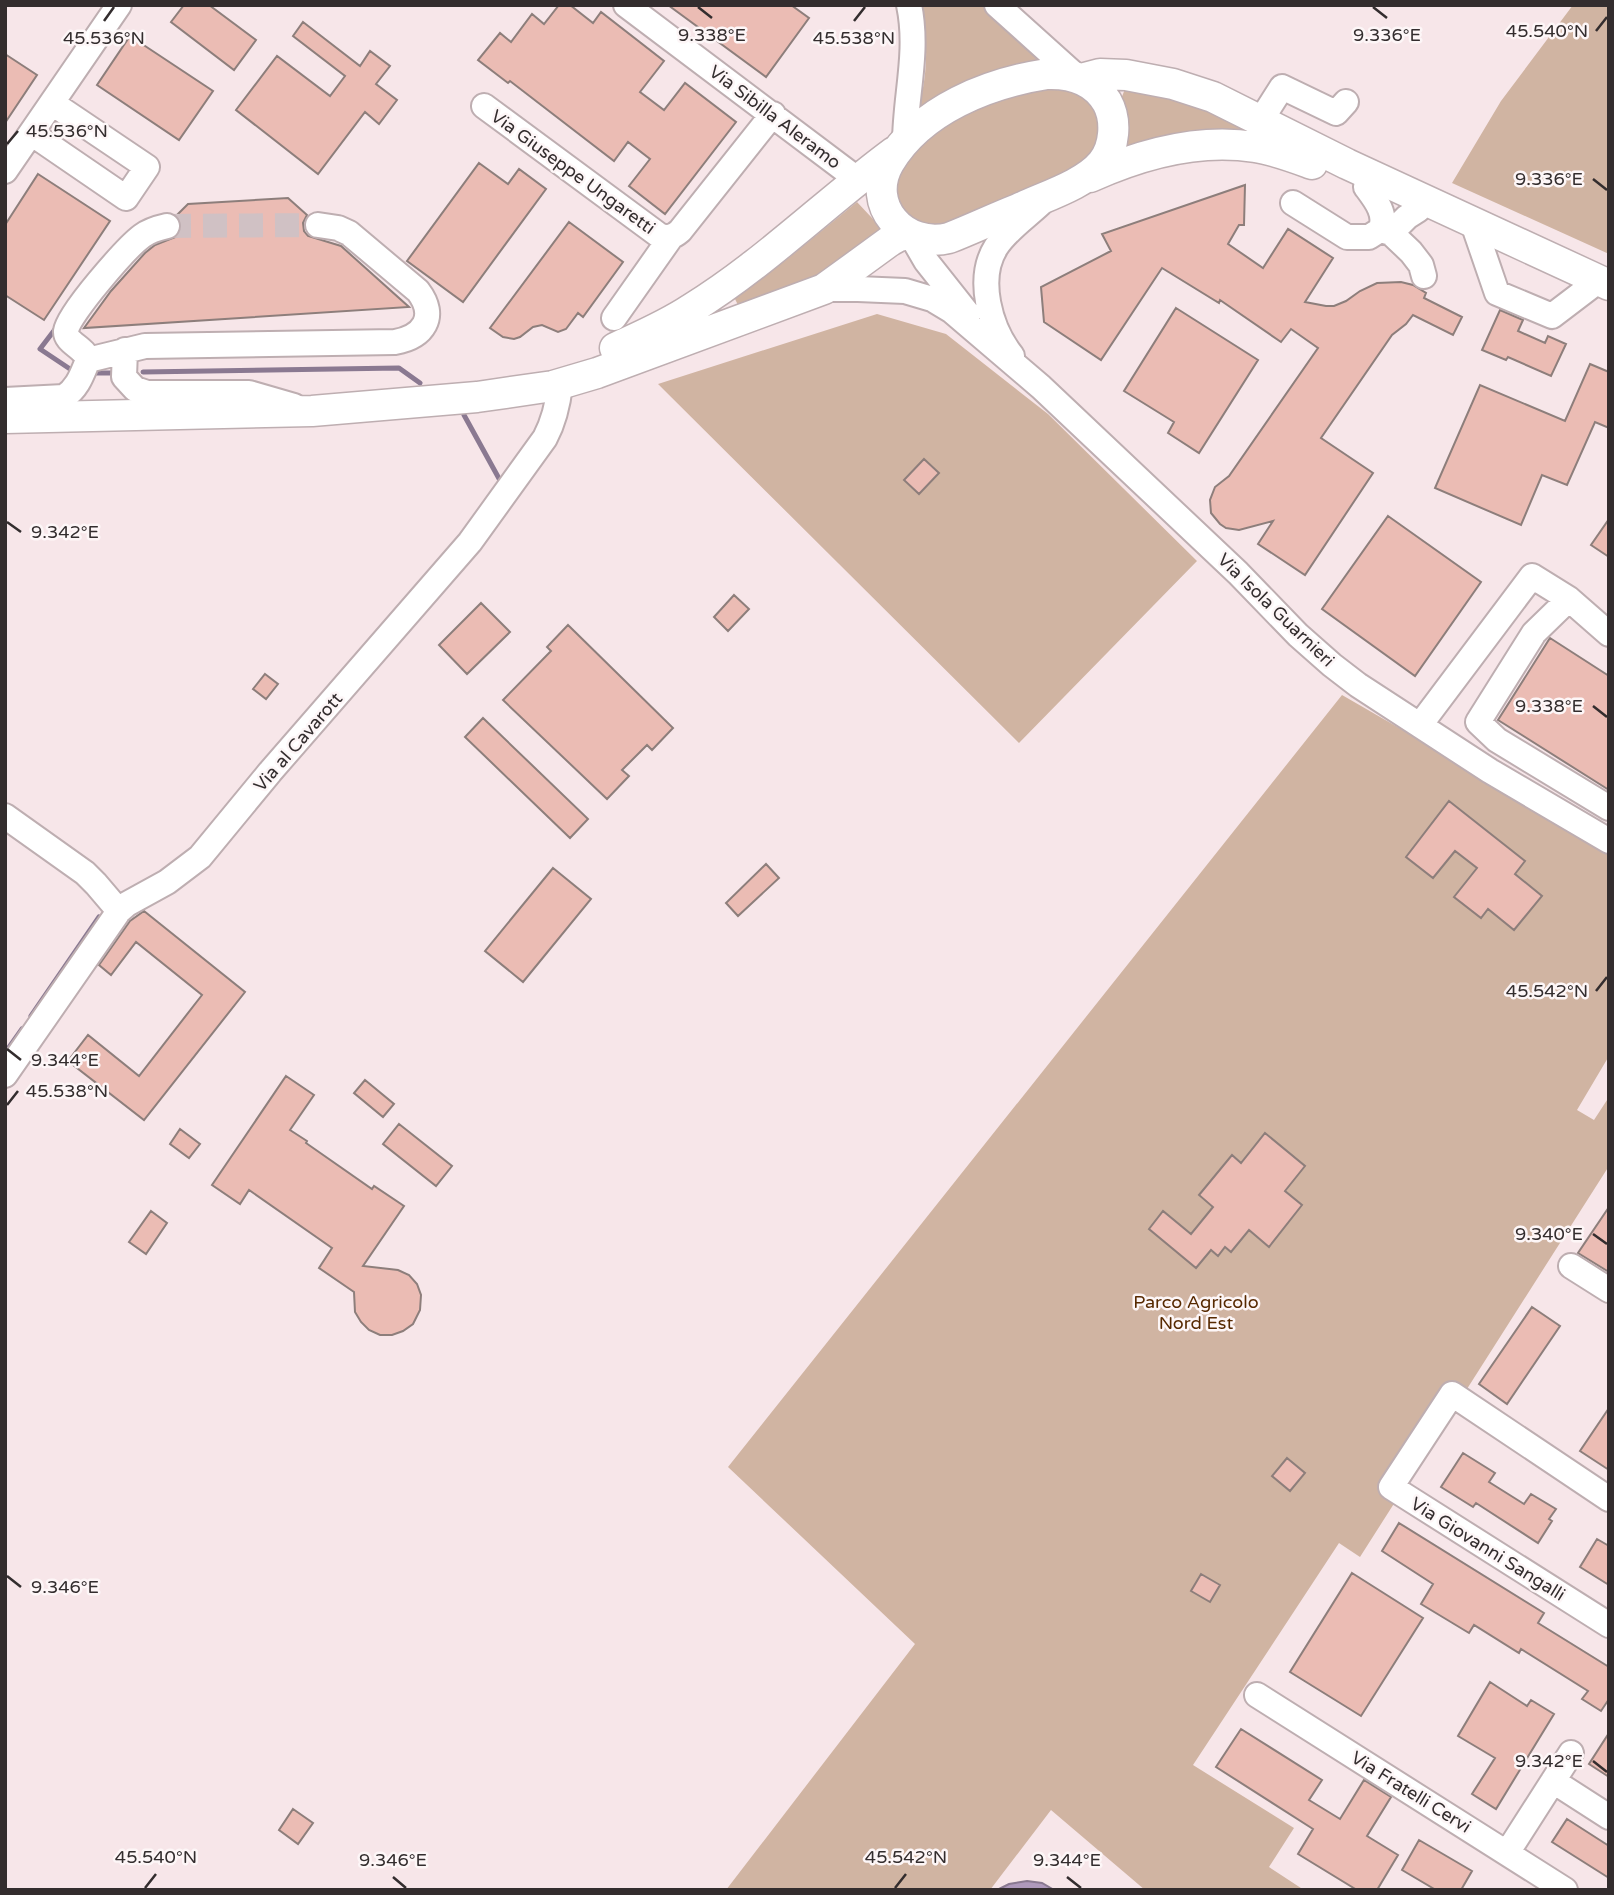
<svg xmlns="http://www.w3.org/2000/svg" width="1614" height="1895" viewBox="0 0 1614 1895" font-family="'Varela Round',sans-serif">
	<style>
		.green { fill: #d0b4a2 }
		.water { fill: #af99bc; stroke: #8a7991; stroke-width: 2 }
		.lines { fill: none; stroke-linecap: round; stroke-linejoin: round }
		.stream { stroke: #8a7991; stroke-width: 5 }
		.building { fill: #ebbcb4; stroke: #8d7e7b; stroke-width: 2 }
		.minor-tunnel { stroke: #d0c1c4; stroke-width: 24; stroke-dasharray: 24 12; stroke-linecap: butt }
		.minor-casing { stroke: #beaeb1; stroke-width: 28 }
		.major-casing { stroke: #beaeb1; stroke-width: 33 }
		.minor { stroke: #fff; stroke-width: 24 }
		.major { stroke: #fff; stroke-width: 30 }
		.ticks { fill: none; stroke: #332d2e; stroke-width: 2.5 }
		.labels { text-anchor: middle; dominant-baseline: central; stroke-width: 5; stroke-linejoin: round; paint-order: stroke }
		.street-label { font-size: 18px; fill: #332d2e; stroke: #fdf6f7 }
		.park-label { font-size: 18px; fill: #572900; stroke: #fdf6f7 }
		.ticks-label { font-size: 18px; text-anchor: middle; fill: #332d2e; stroke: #fdf6f7; stroke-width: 5; stroke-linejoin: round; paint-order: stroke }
	</style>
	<rect width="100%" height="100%" fill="#f7e6e9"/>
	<!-- green -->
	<path class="green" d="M 920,5 L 984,5 L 1001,23 L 1052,64 L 917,113 C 928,77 929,42 920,5 Z
		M 1573,5 L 1609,5 L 1609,254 L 1452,183 L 1501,101 Z
		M 1036,85 L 1075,87 L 1101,112 L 1097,154 L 1089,163 L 949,228 L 918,228 L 893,200 L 901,162 L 951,117 Z
		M 1125,89 L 1161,90 L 1283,141 L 1129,147 L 1127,143 L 1127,121 L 1121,99 Z
		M 857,202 L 901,249 L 739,307 L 735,299 L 736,295 L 786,260 Z
		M 877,314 L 946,334 L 1048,414 L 1197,561 L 1019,743 L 658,384 Z
		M 1342,695 L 1609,849 L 1609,1056 L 1577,1110 L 1594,1120 L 1609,1097 L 1609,1166 L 1360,1557 L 1339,1543 L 1193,1765 L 1294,1828 L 1269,1867 L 1304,1890 L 1145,1890 L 1051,1810 L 990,1890 L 726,1890 L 915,1644 L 728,1467 Z"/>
	<!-- water -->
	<path class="water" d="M 1027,1881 L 1042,1883 L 1054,1890 L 997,1890 L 1009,1884 Z"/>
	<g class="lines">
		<!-- stream -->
		<path class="stream" d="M 56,328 L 40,349 L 76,373
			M 143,372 L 399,368 L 420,383
			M 96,373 L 118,373
			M 464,415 L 502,484 L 500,486
			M 31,1016 L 99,917
			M 5,1053 L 22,1029"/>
	</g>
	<!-- building -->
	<path class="building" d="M 184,5 L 209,5 L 256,40 L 234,70 L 171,22 Z
		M 559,5 L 570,5 L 593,23 L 601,12 L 664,61 L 640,92 L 664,110 L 685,83 L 736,122 L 665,214 L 629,186 L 650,159 L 628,142 L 614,161 L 510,81 L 508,83 L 478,60 L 500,33 L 511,42 L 532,14 L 544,24 Z
		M 668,5 L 791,5 L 809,18 L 766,77 Z
		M 303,22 L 360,66 L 370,51 L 390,66 L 376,84 L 397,100 L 379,124 L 365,112 L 318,174 L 236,110 L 277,56 L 330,96 L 345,76 L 293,36 Z
		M 130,36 L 213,91 L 179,140 L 97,85 Z
		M 5,54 L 37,75 L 5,123 Z
		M 479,163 L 508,184 L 519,169 L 546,189 L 463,302 L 407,261 Z
		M 38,174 L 110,221 L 44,320 L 5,295 L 5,225 Z
		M 1245,185 L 1244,225 L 1239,225 L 1228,244 L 1263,268 L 1288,229 L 1333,258 L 1305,302 L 1326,306 L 1334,306 L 1346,301 L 1360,291 L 1377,283 L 1401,282 L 1413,285 L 1426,293 L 1424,298 L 1462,317 L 1453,335 L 1413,315 L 1406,324 L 1392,335 L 1321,438 L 1373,473 L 1305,575 L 1258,544 L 1273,521 L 1239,530 L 1226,528 L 1220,524 L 1211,513 L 1210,500 L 1215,487 L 1229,476 L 1318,348 L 1291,329 L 1281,342 L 1220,300 L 1219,303 L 1162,268 L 1101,360 L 1044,322 L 1041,287 L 1111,251 L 1102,234 Z
		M 288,198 L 307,215 L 303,223 L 304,231 L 308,236 L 341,246 L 409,307 L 84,328 L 111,291 L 145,253 L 155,245 L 178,236 L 181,230 L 182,223 L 177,215 L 188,204 Z
		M 569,222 L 623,262 L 583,317 L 578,313 L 566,329 L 558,332 L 542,325 L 533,327 L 520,337 L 514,339 L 503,337 L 490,328 Z
		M 1176,308 L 1258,360 L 1199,453 L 1168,433 L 1174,422 L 1124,391 Z
		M 1500,310 L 1523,320 L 1518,331 L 1545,343 L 1548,336 L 1566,344 L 1551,376 L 1508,357 L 1506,360 L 1482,350 Z
		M 1590,364 L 1609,372 L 1609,428 L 1595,422 L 1567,485 L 1542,475 L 1521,525 L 1435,488 L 1480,385 L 1565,421 Z
		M 924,459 L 939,473 L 919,494 L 904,480 Z
		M 1388,516 L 1481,582 L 1415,676 L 1322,609 Z
		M 1609,519 L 1609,557 L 1591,545 Z
		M 734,595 L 749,609 L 728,631 L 714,617 Z
		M 481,603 L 510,632 L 467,674 L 439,645 Z
		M 568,625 L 673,728 L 652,750 L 647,745 L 622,770 L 629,776 L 607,799 L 503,700 L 551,651 L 547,647 Z
		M 1550,638 L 1609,676 L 1609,790 L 1498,720 Z
		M 265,674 L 278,684 L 266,699 L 253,689 Z
		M 483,718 L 588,819 L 570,838 L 465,737 Z
		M 1449,801 L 1525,861 L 1515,874 L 1542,896 L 1514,930 L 1488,909 L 1481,918 L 1454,897 L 1477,868 L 1455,851 L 1433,878 L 1406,857 Z
		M 766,864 L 779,878 L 738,916 L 726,903 Z
		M 553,868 L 591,899 L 523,982 L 485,951 Z
		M 144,911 L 245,992 L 144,1120 L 68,1061 L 88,1035 L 139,1076 L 202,995 L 136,942 L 111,975 L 99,965 L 130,921 Z
		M 286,1076 L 314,1095 L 290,1130 L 307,1141 L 306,1143 L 372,1189 L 374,1186 L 404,1206 L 363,1266 L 398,1270 L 409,1275 L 417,1284 L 421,1295 L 420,1310 L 413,1324 L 403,1331 L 392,1335 L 380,1335 L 369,1330 L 361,1322 L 355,1312 L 354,1292 L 319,1268 L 332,1248 L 249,1190 L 240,1204 L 212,1185 Z
		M 365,1080 L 394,1104 L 383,1117 L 354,1093 Z
		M 399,1124 L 452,1166 L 436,1186 L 383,1144 Z
		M 180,1129 L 200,1144 L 189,1158 L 170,1144 Z
		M 1265,1133 L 1305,1166 L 1285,1191 L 1302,1205 L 1269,1247 L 1249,1230 L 1231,1252 L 1225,1247 L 1218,1256 L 1211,1250 L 1196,1268 L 1149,1229 L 1163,1211 L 1191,1234 L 1213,1207 L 1199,1195 L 1232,1155 L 1241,1163 Z
		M 1609,1207 L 1609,1272 L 1578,1253 Z
		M 151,1211 L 167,1223 L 146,1254 L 129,1242 Z
		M 1532,1307 L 1560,1326 L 1507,1404 L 1479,1384 Z
		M 1609,1408 L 1609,1470 L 1580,1451 Z
		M 1463,1453 L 1495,1473 L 1489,1482 L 1524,1504 L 1531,1494 L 1556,1509 L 1549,1519 L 1552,1521 L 1538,1543 L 1476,1503 L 1473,1507 L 1441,1487 Z
		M 1287,1458 L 1305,1473 L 1290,1491 L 1272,1476 Z
		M 1399,1523 L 1544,1613 L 1538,1623 L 1609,1667 L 1609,1699 L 1601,1711 L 1582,1699 L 1588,1691 L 1521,1649 L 1519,1653 L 1474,1625 L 1469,1633 L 1421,1604 L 1433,1584 L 1382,1551 Z
		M 1597,1539 L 1609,1546 L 1609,1585 L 1580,1567 Z
		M 1352,1573 L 1423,1618 L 1361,1716 L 1290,1672 Z
		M 1201,1574 L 1220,1585 L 1210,1602 L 1191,1591 Z
		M 1490,1682 L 1527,1706 L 1531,1700 L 1554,1714 L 1496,1809 L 1472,1794 L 1495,1758 L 1458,1736 Z
		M 1241,1729 L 1322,1780 L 1309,1800 L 1340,1819 L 1364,1780 L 1391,1797 L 1367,1836 L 1398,1855 L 1377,1890 L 1357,1890 L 1298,1854 L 1313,1829 L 1216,1767 Z
		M 1609,1733 L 1609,1777 L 1589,1764 Z
		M 293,1809 L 313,1823 L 298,1844 L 279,1830 Z
		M 1567,1819 L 1609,1846 L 1609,1878 L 1552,1842 Z
		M 1419,1840 L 1472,1871 L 1461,1890 L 1436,1890 L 1402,1870 Z"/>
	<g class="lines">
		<!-- minor-tunnel -->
		<path class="minor-tunnel" d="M 167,226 L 318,225"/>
		<!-- minor casing -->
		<g class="minor-casing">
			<path id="minor" d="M 626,5 L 857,179
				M 997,5 L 1077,77
				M 484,106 L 660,236 C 669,238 673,237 680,231 L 773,114
				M 1261,120 L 1282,87 L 1336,113 L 1346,102
				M 31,133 L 126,198 L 147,167 L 52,103
				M 905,143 C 905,97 919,52 909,5
				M 5,171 L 119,5
				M 1366,187 C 1375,199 1388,215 1380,230
				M 1293,203 L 1347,237 L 1369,237 L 1380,230 L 1391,233 L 1411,252 L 1421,265 L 1424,276
				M 1476,232 L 1497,293 L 1552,316 L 1598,281
				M 1391,233 L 1407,217 L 1418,210
				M 911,235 L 926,261 L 968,314
				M 824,289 L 858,289 L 905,291 L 932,299 L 952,311 L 1041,387 L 1238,573 L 1298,635 L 1332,665 L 1358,685 L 1490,771 L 1609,841
				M 614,318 L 671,237
				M 125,350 L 124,377 L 135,389 L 147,393 L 249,393 L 294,406
				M 1012,356 C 990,328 976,279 996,247 C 1007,230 1025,218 1040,204
				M 88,360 L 145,346 L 395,342 C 423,337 438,317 418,291 L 349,233 L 338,228 L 318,225
				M 5,400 L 64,397 C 78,388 82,374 88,360 C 85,347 65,343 66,331 C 68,314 127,247 142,236 C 150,230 158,228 167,226
				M 1569,599 L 1534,633 L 1478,722 L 1497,740 L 1609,808
				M 1420,725 L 1532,576 L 1569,599 L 1609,634
				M 5,816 L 85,873 L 96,884 L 119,911
				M 5,1075 L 119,911 L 127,904 L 167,882 L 200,857 L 270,772 L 470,542 L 545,438 C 554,421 558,404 560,385
				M 1571,1266 L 1609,1290
				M 1609,1499 L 1452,1394 L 1391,1487 L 1609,1625
				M 1257,1695 L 1565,1890
				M 1553,1781 L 1609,1817
				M 1507,1853 L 1571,1753"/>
		</g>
		<!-- major casing -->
		<g class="major-casing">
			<path id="major" d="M 1047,74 C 1071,73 1094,80 1107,102 C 1117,120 1115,147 1102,163 C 1084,185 1043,197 1018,209 C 995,218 972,229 949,238 C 904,249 865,205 889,163 C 921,109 989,83 1047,74 Z
				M 1081,79 L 1100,74 L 1126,75 L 1173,84 L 1213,97 L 1347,164 L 1609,285
				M 1090,177 C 1141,154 1199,138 1255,147 C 1275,150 1293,157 1312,164
				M 615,348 C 641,336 667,325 691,309 C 764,264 825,203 894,152
				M 5,418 L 312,411 L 477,397 L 553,386 L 597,373 L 824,289 L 890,241 L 899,236 L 909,234"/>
		</g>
		<!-- minor -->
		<use href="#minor" class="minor"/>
		<!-- major -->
		<use href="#major" class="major"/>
	</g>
	<!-- ticks -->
	<path class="ticks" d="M 698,7 L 712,18M 1373,7 L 1387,18M 104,21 L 114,7M 854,21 L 865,7M 1596,31 L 1607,17M 7,144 L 18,131M 1593,179 L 1607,190M 7,522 L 21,532M 1593,706 L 1607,717M 1596,991 L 1607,977M 7,1049 L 21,1060M 7,1105 L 18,1091M 1593,1234 L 1607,1244M 7,1576 L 21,1587M 1593,1761 L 1607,1772M 393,1877 L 406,1888M 1067,1877 L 1081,1888M 145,1888 L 156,1874M 895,1888 L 906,1874"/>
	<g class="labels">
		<!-- street labels -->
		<g class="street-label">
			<text transform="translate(775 117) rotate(37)">Via Sibilla Aleramo</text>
			<text transform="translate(573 172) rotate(36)">Via Giuseppe Ungaretti</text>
			<text transform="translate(1276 610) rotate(44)">Via Isola Guarnieri</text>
			<text transform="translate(298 742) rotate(-49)">Via al Cavarott</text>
			<text transform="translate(1488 1549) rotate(32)">Via Giovanni Sangalli</text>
			<text transform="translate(1411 1792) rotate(32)">Via Fratelli Cervi</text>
		</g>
		<!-- park labels -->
		<g class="park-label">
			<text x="1196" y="1302">Parco Agricolo<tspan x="1196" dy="21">Nord Est</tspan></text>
		</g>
	</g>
	<g class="ticks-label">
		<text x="1547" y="37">45.540°N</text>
		<text x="712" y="41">9.338°E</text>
		<text x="1387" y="41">9.336°E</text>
		<text x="104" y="44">45.536°N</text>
		<text x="854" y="44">45.538°N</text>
		<text x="67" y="137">45.536°N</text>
		<text x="1549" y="185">9.336°E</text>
		<text x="65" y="538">9.342°E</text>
		<text x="1549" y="712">9.338°E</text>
		<text x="1547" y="997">45.542°N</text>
		<text x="65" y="1066">9.344°E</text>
		<text x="67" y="1097">45.538°N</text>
		<text x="1549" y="1240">9.340°E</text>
		<text x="65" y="1593">9.346°E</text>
		<text x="1549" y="1767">9.342°E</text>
		<text x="156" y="1863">45.540°N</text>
		<text x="906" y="1863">45.542°N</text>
		<text x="393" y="1866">9.346°E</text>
		<text x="1067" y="1866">9.344°E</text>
	</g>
	<!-- border -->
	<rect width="1614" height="1895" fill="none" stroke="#332d2e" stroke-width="14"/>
</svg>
